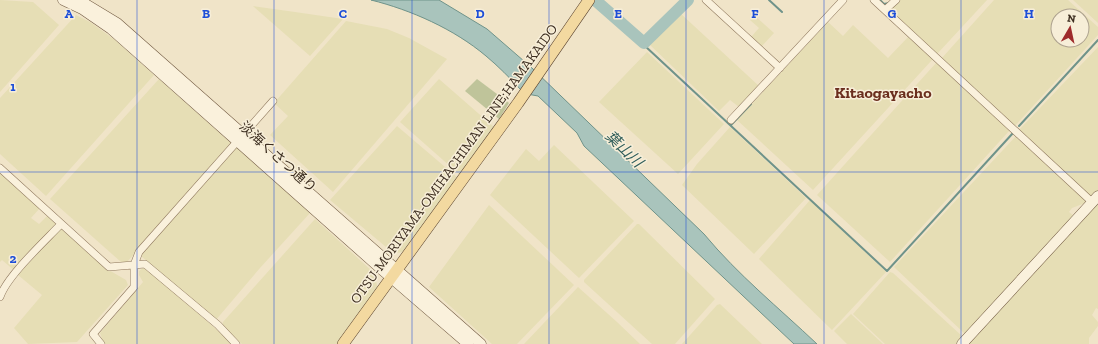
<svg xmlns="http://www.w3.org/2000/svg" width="1098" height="344" viewBox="0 0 1098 344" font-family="'Zilla Slab','Noto Sans JP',serif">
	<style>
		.farmland { fill: #e6deb5; fill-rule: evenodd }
		.cemetery { fill: #bfc49a }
		.water { fill: #a9c4bc; stroke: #6f938a }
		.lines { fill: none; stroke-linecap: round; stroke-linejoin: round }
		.stream { stroke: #6f938a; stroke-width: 2 }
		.river { stroke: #a9c4bc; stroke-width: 12 }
		.street-casing { stroke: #8d765c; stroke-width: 8 }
		.secondary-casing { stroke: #6f573f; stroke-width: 11 }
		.primary-casing { stroke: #5b4430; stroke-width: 12 }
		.street { stroke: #faf1dc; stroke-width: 7 }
		.secondary { stroke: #faf1dc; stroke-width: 10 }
		.primary { stroke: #f3d9a0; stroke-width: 11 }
		.grid { fill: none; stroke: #1d4ed8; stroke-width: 1; stroke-opacity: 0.55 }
		.labels { text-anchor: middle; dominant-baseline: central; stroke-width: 3; stroke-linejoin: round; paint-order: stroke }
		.street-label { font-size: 14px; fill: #3d2e20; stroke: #f7eed8 }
		.water-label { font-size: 15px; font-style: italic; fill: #2f5d5a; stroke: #f7eed8 }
		.quarter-label { font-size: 16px; font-weight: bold; fill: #6b2e1e; stroke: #f7eed8 }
		.grid-label { font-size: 13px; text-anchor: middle; font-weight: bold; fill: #1d4ed8; stroke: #f7eed8; stroke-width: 3; stroke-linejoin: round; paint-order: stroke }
	</style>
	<rect width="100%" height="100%" fill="#f0e4c8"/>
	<!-- farmland -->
	<path class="farmland" d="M 0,0 L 33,2 L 59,25 L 0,92 Z
		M 900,0 L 987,0 L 938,53 L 936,53 L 891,13 L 891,9 Z
		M 994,0 L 1068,0 L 1098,27 L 1098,35 L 1014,127 L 941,59 ZM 1058,16 L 1082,16 L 1082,40 L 1058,40 Z
		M 1074,0 L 1098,0 L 1098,23 L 1073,0 Z
		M 253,6 L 295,12 L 343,19 L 310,56 Z
		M 680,13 L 759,86 L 739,107 L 730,100 L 719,111 L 650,45 Z
		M 76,15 L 90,22 L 115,40 L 154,75 L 46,196 L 0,154 L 0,98 Z
		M 755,16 L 774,33 L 761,47 L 751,37 L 759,28 L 750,20 Z
		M 346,21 L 387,29 L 409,38 L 447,59 L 333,192 L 270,135 L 288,116 L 274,103 Z
		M 828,22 L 843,36 L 853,25 L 888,58 L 909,36 L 933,58 L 932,60 L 813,190 L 737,120 Z
		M 1098,47 L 1098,190 L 1092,197 L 1088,197 L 1018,131 Z
		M 647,52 L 724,124 L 678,174 L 599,102 Z
		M 936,63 L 940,64 L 1010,130 L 890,262 L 817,195 Z
		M 159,79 L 232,144 L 127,262 L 121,262 L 50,199 Z
		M 439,79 L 494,127 L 460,175 L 400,122 Z
		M 397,126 L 458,178 L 403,252 L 397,253 L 392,252 L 330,200 Z
		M 730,127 L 806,198 L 754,254 L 682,185 L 697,164 Z
		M 1016,136 L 1086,199 L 1085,203 L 1072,208 L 1069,212 L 1074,216 L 968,333 L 964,333 L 894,267 Z
		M 554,145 L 634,221 L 579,278 L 490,195 L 526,149 L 539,161 Z
		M 236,147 L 310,213 L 260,268 L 215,321 L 141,256 L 141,254 Z
		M 0,172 L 40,208 L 31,218 L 39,224 L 48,215 L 56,222 L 57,225 L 15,271 L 2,260 L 0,262 Z
		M 810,200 L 886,272 L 832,330 L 759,259 Z
		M 1098,200 L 1098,309 L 1096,308 L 1092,315 L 1098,322 L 1098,326 L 1089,338 L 1089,344 L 967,344 Z
		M 489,205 L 574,285 L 517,344 L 492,344 L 429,287 Z
		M 315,219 L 373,272 L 378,288 L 338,344 L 242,344 L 222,326 L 223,322 Z
		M 637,224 L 639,224 L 715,299 L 675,344 L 652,344 L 584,282 L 584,280 Z
		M 60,228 L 62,228 L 107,269 L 126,280 L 128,285 L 77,342 L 28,344 L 14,328 L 42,295 L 18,275 Z
		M 143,268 L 148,270 L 231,342 L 231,344 L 104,344 L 100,333 L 143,282 L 139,275 L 139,271 Z
		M 890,272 L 893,273 L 962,336 L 957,344 L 885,344 L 853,314 Z
		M 578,287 L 617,322 L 640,344 L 524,344 Z
		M 720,304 L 762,344 L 682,344 L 717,305 Z
		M 851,314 L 883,344 L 847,344 L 834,331 Z"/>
	<!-- cemetery -->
	<path class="cemetery" d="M 477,79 L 509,103 L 499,119 L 465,91 Z"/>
	<!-- water -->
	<path class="water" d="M 371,0 L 439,0 L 487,29 L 532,68 L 704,234 C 738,275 779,308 817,344 L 794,344 L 584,146 L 577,133 L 538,96 L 527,94 L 521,90 C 510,78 498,66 486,56 C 454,29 411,10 371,0 Z"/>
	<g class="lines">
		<!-- stream -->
		<path class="stream" d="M 769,0 L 782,12
			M 880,0 L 884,4 L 889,3
			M 644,43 L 645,46 L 887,271 L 1013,133
			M 731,125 L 751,104
			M 1019,126 L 1098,40"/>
		<!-- river -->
		<path class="river" d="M 595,0 L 644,43 L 688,0"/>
		<!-- street casing -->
		<g class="street-casing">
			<path id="street" d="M 706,0 L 780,68
				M 874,0 L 1092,202
				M 885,10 L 896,0
				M 731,120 L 843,0
				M 0,168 L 109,267 L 145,264 L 218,325 L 236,344
				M 0,297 C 7,276 45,241 61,224
				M 101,344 L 93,334 L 134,287 L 134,265 L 139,252 L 273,101"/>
		</g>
		<!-- secondary casing -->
		<g class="secondary-casing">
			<path id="secondary" d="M 63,0 L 82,9 L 111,29 L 381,269 L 468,344
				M 79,0 L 117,23 L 481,344
				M 962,344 L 1098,196"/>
		</g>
		<!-- primary casing -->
		<g class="primary-casing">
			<path id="primary" d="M 343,344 L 518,103 L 589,0"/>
		</g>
		<!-- street -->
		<use href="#street" class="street"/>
		<!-- secondary -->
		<use href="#secondary" class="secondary"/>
		<!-- primary -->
		<use href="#primary" class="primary"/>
	</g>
	<!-- grid -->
	<path class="grid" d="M 137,0 L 137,344M 274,0 L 274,344M 412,0 L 412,344M 549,0 L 549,344M 686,0 L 686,344M 824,0 L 824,344M 961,0 L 961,344M 0,172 L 1098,172"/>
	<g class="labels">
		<!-- street labels -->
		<g class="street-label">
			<text transform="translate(278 157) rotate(42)">淡海くさつ通り</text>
			<text transform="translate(454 164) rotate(-54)">OTSU-MORIYAMA-OMIHACHIMAN LINE;HAMAKAIDO</text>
		</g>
		<!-- water labels -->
		<g class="water-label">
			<text transform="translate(624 149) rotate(44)">葉山川</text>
		</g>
		<!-- quarter labels -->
		<g class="quarter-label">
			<text x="883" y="92">Kitaogayacho</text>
		</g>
	</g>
	<g class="grid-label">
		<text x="69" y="18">A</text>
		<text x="206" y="18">B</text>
		<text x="343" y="18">C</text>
		<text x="480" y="18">D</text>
		<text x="618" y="18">E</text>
		<text x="755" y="18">F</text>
		<text x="892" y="18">G</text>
		<text x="1029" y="18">H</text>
		<text x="13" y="91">1</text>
		<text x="13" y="263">2</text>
	</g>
	<!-- north arrow -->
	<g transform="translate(1070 28) rotate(9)"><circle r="19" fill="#f7eed8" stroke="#ada18e"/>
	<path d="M0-3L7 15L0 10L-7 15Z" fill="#9e2a2b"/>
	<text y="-6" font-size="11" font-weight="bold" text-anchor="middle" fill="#3d2e20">N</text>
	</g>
</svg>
